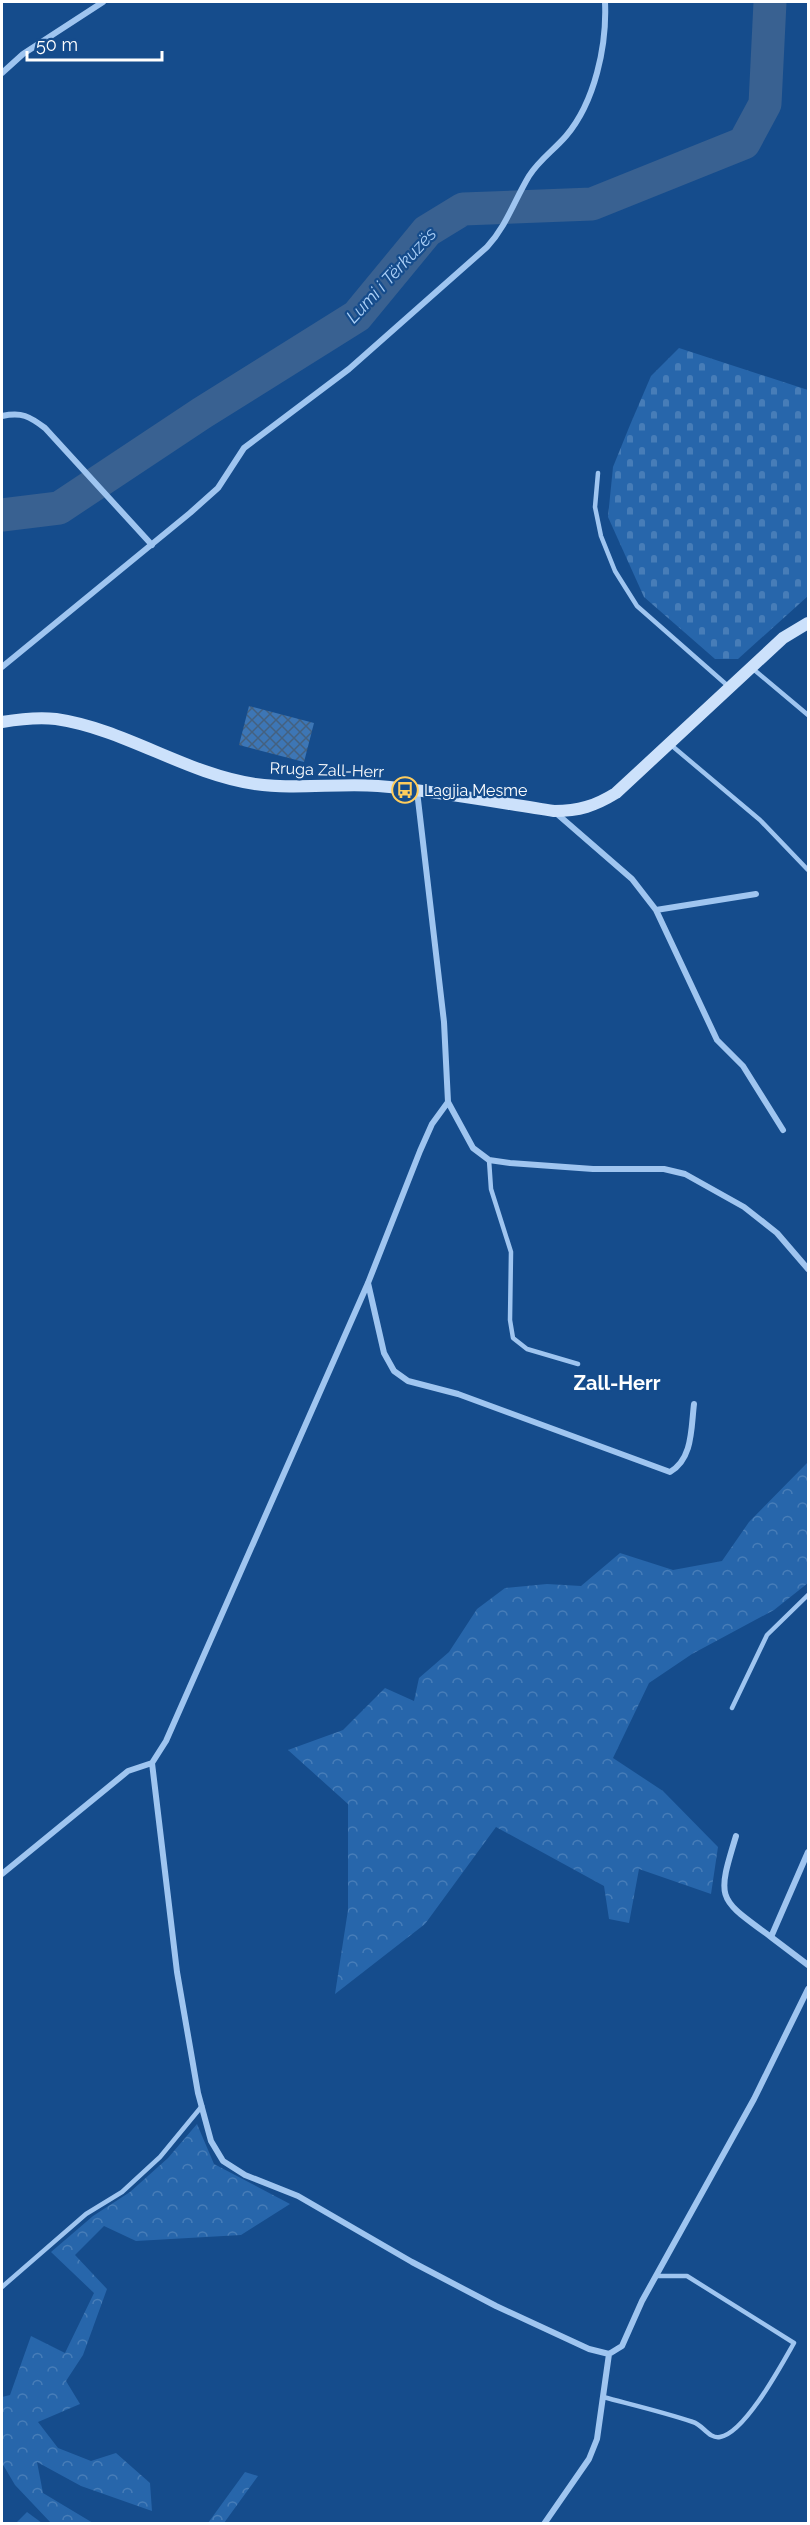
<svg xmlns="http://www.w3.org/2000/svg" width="810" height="2525" viewBox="0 0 810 2525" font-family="Raleway,sans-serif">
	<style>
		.grass { fill: #2766ab }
		.forest { fill: url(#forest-crowns) }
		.cemetery { fill: url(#cemetery-stones) }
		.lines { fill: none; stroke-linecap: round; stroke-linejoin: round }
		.river { stroke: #396191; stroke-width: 33 }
		.building { fill: url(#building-cross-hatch) }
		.lane { stroke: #9fc5f0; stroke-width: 4.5 }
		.street { stroke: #9fc5f0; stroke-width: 6 }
		.secondary { stroke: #cce1fb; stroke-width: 12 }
		.labels { text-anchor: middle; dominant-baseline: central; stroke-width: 4.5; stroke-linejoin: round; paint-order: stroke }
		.street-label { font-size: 16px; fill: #fff; stroke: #154c8c }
		.poi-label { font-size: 16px; fill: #fff; stroke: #154c8c; text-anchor: start }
		.water-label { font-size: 18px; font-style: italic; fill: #aacff7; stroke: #154c8c }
		.quarter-label { font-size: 20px; font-weight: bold; fill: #fff; stroke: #154c8c }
	</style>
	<defs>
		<pattern id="forest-crowns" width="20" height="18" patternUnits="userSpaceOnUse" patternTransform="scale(1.5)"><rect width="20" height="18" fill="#2766ab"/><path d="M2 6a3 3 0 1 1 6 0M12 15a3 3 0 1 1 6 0" fill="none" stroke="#477db8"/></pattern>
		<pattern id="cemetery-stones" width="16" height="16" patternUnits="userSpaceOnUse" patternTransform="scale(1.5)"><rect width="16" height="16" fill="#2766ab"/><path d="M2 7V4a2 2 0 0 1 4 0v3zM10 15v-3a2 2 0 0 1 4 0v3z" fill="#477db8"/></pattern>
		<pattern id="building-cross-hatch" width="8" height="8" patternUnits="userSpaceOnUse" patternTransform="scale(1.5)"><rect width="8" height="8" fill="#3d76b5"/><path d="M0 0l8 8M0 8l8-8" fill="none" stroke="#446180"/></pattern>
	</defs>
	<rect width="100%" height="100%" fill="#154c8c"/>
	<!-- grass -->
	<path class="grass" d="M 27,2512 L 42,2523 L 16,2523 Z"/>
	<!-- forest -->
	<path class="forest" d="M 808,1462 L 808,1583 L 774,1610 L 692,1654 L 649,1683 L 613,1758 L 663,1791 L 718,1847 L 711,1894 L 639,1869 L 629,1923 L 609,1919 L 604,1886 L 496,1827 L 425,1924 L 335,1994 L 348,1910 L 348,1804 L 288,1750 L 343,1730 L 385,1688 L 414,1701 L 419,1678 L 449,1652 L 477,1609 L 505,1588 L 547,1584 L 581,1586 L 620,1553 L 673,1570 L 722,1561 L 749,1522 Z
		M 197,2124 L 214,2164 L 290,2204 L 241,2235 L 136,2241 L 104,2226 L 75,2255 L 107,2289 L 83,2355 L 66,2381 L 80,2404 L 38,2422 L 58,2448 L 91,2461 L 116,2453 L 150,2483 L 152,2511 L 81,2486 L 37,2462 L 43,2493 L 93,2523 L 51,2523 L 15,2485 L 2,2463 L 2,2397 L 10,2395 L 31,2336 L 65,2353 L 94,2293 L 51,2252 L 93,2216 L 130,2192 L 168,2158 Z
		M 245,2472 L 258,2476 L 224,2523 L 208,2523 Z"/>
	<!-- cemetery -->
	<path class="cemetery" d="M 679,348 L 808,390 L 808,596 L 738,659 L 715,659 L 644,597 L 608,517 L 613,467 L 630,425 L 651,376 Z"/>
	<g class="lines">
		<!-- river -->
		<path class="river" d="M 2,515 L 59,508 L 202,413 L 357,316 L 427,231 L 463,209 L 592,204 L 744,143 L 765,104 L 770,2"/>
	</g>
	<!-- building -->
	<path class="building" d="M 249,706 L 314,723 L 304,762 L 239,745 Z"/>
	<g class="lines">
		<!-- lane -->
		<path class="lane" d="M 598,473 L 595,507 L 601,536 L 615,571 L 637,606 L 728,686
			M 752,668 L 808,715
			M 671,745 L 760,820 L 808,870
			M 489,1160 L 491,1189 L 511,1252 L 510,1320 L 513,1338 L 527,1349 L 578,1364
			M 732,1708 L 767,1635 L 808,1595
			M 2,2287 L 86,2214 L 122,2192 L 160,2157 L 202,2106
			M 603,2397 C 633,2405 663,2412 693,2422 C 703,2425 709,2439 720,2437 C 745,2433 782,2364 794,2343 L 687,2276 L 656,2276"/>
		<!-- street -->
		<path class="street" d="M 2,73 L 23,54 L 103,2
			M 2,416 C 22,412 29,416 45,428 L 152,545
			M 2,667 L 190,513 L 218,488 L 244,448 L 349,369 L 487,247 C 507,225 514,201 529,176 C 539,160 554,150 566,136 C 595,102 607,45 605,2
			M 556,813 L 632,879 L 656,910 L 717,1040 L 743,1066 L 783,1130
			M 656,910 L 756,894
			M 448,1102 L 473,1148 L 489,1160 L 510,1163 L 593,1169 L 664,1169 L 685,1174 L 744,1207 L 777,1233 L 808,1269
			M 368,1283 L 384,1353 L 394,1371 L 408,1381 L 458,1394 L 670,1472 C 693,1459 691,1428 694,1404
			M 152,1763 L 177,1972 L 198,2093 L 211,2141 L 223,2161 L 245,2175 L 298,2196 L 412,2262 L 496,2306 L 589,2349 L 609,2354 L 622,2346 L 642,2301 L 754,2099 L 808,1989
			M 736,1836 C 716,1901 718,1898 771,1937
			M 808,1852 L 771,1937 L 808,1965
			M 2,1874 L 128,1771 L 152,1763 L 166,1741 L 368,1283 L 420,1151 L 432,1124 L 448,1102 L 444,1022 L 417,791
			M 544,2524 L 589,2459 L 597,2439 L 609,2354"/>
		<!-- secondary -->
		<path class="secondary" d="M 2,722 C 20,719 38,717 56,719 C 125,729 186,774 255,784 C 296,790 337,783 378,786 C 437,791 495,802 554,811 C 579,811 595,806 616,793 L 783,638 L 808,623"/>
	</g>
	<!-- icons -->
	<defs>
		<g id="bus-ring" transform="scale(1.35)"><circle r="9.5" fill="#154c8c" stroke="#ffcd5d" stroke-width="1.5"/><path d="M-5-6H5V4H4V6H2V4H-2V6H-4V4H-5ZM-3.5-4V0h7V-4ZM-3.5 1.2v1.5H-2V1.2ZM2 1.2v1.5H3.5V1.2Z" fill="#ffcd5d"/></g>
	</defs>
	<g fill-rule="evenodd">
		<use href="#bus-ring" x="405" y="790"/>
	</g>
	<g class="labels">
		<!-- street labels -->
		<g class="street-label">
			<text transform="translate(327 770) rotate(2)">Rruga Zall-Herr</text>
		</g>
		<!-- poi labels -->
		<g class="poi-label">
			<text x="424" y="790">Lagjia Mesme</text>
		</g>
		<!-- water labels -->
		<g class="water-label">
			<text transform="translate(391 275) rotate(-47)">Lumi i Tërkuzës</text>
		</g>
		<!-- quarter labels -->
		<g class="quarter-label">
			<text x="617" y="1383">Zall-Herr</text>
		</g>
	</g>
	<!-- border -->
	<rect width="810" height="2525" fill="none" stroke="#ffffff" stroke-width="6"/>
	<!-- scale -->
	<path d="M27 51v9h135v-9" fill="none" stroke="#ffffff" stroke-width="3"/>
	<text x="36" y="51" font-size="18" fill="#ffffff" stroke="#154c8c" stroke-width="4.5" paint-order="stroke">50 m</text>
</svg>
